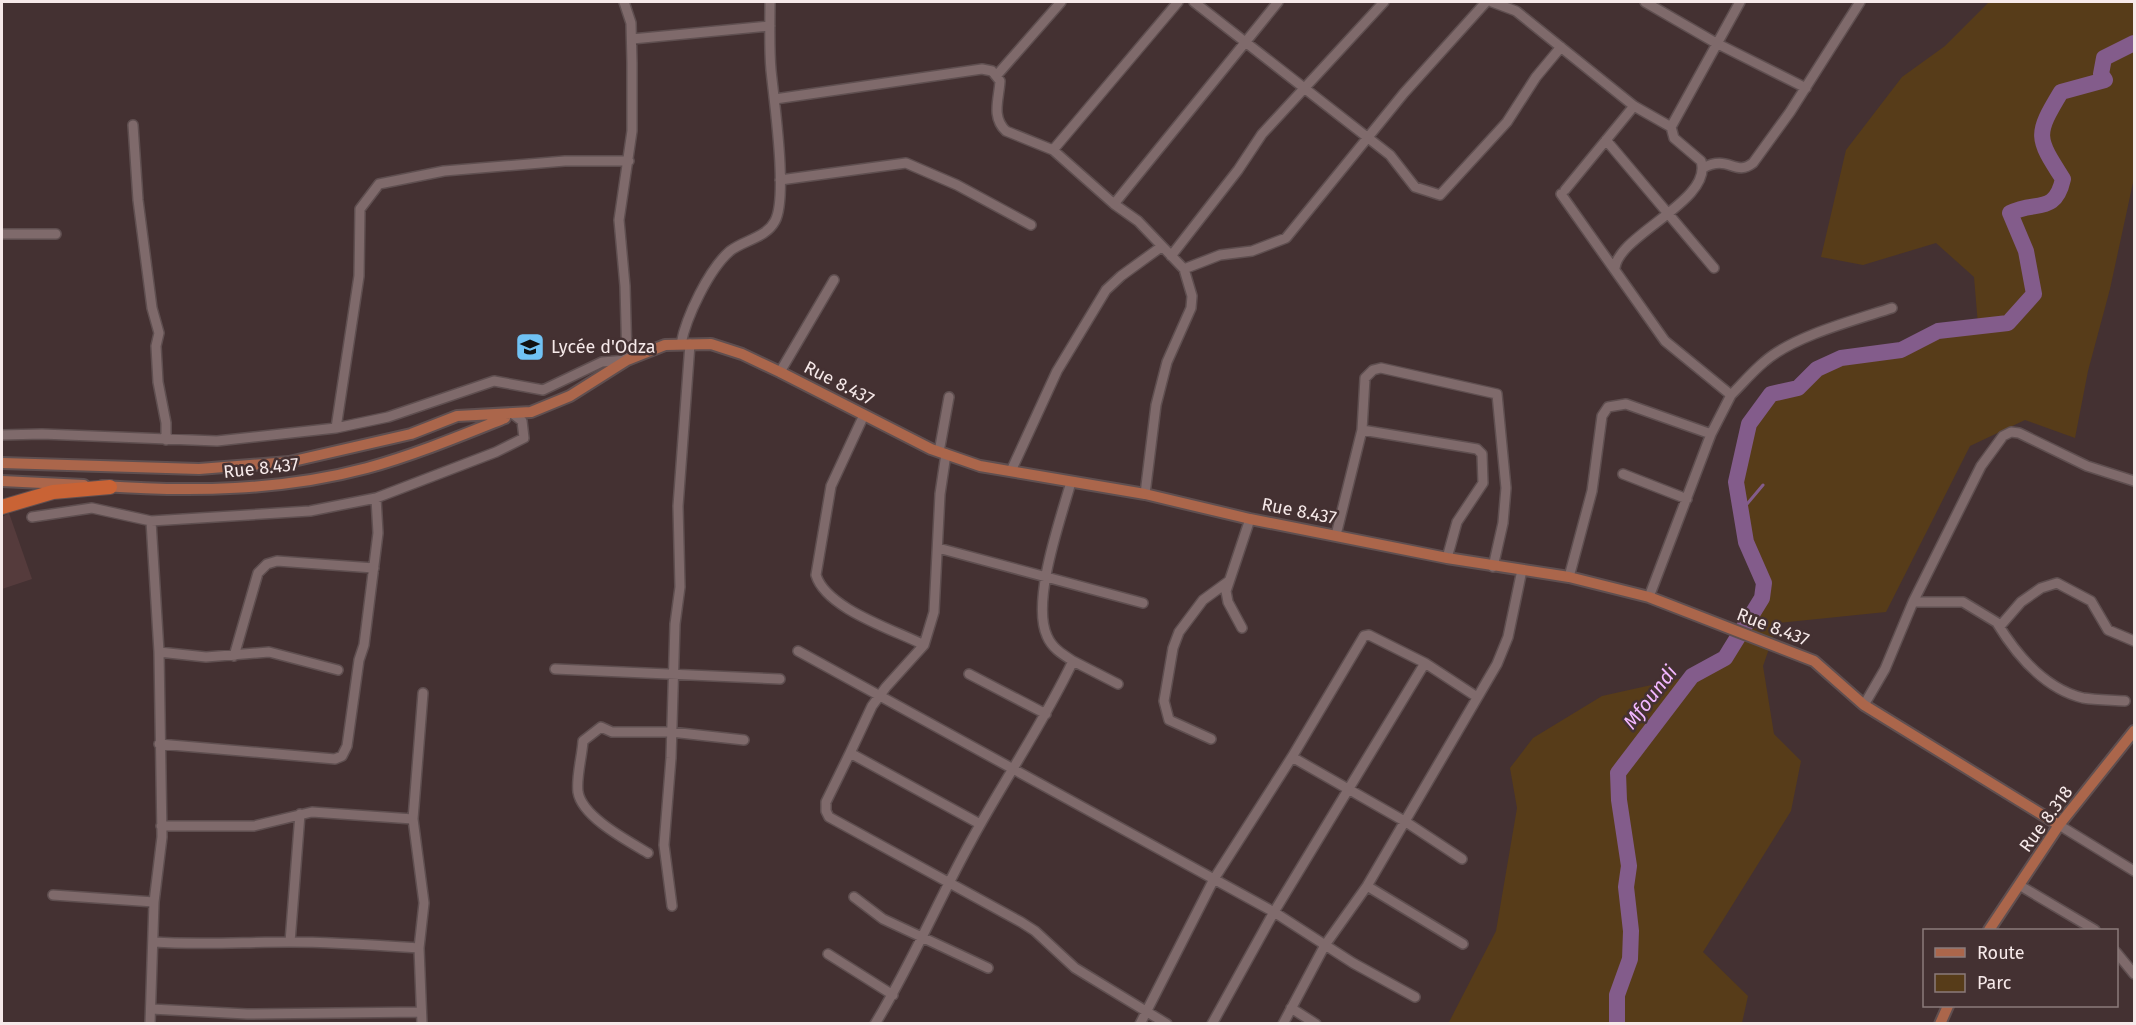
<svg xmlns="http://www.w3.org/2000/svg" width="2136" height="1025" viewBox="0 0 2136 1025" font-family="'Fira Sans',sans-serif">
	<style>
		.built { fill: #553b3c }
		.green { fill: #573c19 }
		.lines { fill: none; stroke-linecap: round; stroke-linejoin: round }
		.stream { stroke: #835c8b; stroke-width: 3 }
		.river { stroke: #835c8b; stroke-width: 16 }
		.minor-casing { stroke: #5f4f50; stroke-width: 12 }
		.major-casing { stroke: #5f4f50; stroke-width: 14 }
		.highway-casing { stroke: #5f4f50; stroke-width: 16 }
		.minor { stroke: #7f6a6b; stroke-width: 9 }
		.major { stroke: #ab664b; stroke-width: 10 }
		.highway { stroke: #c96335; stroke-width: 14 }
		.labels { text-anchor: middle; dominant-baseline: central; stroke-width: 5; stroke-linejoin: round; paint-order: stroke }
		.poi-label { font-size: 18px; fill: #f6e9e9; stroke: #443132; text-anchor: start }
		.street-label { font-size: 18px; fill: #f6e9e9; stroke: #443132 }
		.water-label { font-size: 20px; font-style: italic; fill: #f2b7ff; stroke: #443132 }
	</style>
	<rect width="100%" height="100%" fill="#443132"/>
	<!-- built -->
	<path class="built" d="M 9,513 L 32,579 L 2,589 L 2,517 Z"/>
	<!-- green -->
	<path class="green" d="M 1989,2 L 2134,2 L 2134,178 L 2110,289 L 2088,371 L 2075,438 L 2025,420 L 1970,446 L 1886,612 L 1778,623 L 1763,666 L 1774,734 L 1801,761 L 1791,811 L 1703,952 L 1748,996 L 1742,1023 L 1448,1024 L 1496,931 L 1517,808 L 1510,768 L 1533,738 L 1602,696 L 1692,676 L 1725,658 L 1762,598 L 1764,583 L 1746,542 L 1736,482 L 1749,424 L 1771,394 L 1798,388 L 1817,369 L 1841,358 L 1901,350 L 1938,331 L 1978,325 L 1974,277 L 1936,243 L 1863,265 L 1821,257 L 1846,150 L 1902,77 L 1945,46 Z"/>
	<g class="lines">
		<!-- stream -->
		<path class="stream" d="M 1742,510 L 1763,485"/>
		<!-- river -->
		<path class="river" d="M 1617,1024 L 1617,995 L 1630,959 L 1631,931 L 1626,887 L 1629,866 L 1619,800 L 1618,773 L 1692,676 L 1725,658 L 1762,598 L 1764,583 L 1746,542 L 1736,482 L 1749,424 L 1771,394 L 1798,388 L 1817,369 L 1841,358 L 1901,350 L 1938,331 L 2008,323 L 2034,294 L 2026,251 L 2010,213 C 2036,200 2055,215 2063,179 C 2036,137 2035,135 2061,92 L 2105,80 L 2101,74 L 2104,58 L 2134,43"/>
		<!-- minor casing -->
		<g class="minor-casing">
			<path id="minor" d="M 1194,2 L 1390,155 L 1415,187 L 1440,195 L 1507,122 L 1536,77 L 1561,47
				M 1492,2 L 1516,11 L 1634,106 L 1671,127
				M 1645,2 L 1716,43 L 1806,88
				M 632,39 L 770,26
				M 997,75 L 1061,2
				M 775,99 L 982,69 L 992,71 L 1000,81 C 999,99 991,117 1006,131 L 1053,150 L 1114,204
				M 133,125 L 138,200 L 152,308 L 159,333 L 156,346 L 158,382 L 166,423 L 166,440
				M 1606,140 L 1714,268
				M 1053,150 L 1178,2
				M 1703,168 C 1729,154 1735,177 1753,163 L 1790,112 L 1860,2
				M 780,180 L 906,163 L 957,185 L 1031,225
				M 1565,190 L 1634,106
				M 1561,194 L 1665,341 L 1731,395 L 1711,434 L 1649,597
				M 2,234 L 56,234
				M 1171,256 L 1238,170 L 1262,134 L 1384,2
				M 1615,268 C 1618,235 1714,200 1701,161 L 1674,138 L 1671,127 L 1740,2
				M 1184,269 L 1220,255 L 1252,251 L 1286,238 L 1404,93 L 1486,2
				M 681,344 C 686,317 709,269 730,251 C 744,240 766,238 775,221 C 788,197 774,101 771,70 C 769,48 770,24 770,2
				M 780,372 L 834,280
				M 1731,395 C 1742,384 1752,372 1764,362 C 1793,336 1855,320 1892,308
				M 864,415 L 831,486 L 816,575 C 826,609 895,630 924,645
				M 336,428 L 359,276 L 360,209 L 379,184 L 444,171 L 565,161 L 629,161
				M 1362,430 L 1477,449 L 1482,454 L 1483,483 L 1457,522 L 1447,558
				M 2,435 L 42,434 L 217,441 L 336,428 L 388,417 L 494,381 L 543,390 L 602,362 L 627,360 L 625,286 L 619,220 L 632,131 L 632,63 L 631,23 L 624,2
				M 939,452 L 949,397
				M 946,454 L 940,494 L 934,612 L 924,645 L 886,687 L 872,706 L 850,753 L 980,824
				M 1011,471 L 1057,371 L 1106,290 L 1121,276 L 1161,247
				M 1623,474 L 1687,499
				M 1145,494 L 1156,405 L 1167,362 L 1191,308 L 1192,296 L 1184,269 L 1138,221 L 1114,204 L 1278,2
				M 32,517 L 92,508 L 151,521 L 310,511 L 376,498 L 496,452 L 524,438 L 522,421 L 513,414
				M 1336,535 L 1362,430 L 1365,378 L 1373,370 L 1381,368 L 1497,394 L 1506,488 L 1503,523 L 1493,567
				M 938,548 L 1143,603
				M 1569,577 L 1592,491 L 1602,416 L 1608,407 L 1626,404 L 1711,434
				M 1913,602 L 1981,466 L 2003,436 L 2011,432 L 2019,433 L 2087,466 L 2134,481
				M 1997,623 C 2016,654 2045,689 2083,698 C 2096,700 2111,700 2125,701
				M 1242,628 L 1228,602 L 1226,591 L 1250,519
				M 798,651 L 1274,912 L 1353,963 L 1415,997
				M 159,652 L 206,657 L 269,652 L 338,670
				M 234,656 L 258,573 L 267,564 L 277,561 L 374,568
				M 1073,661 L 1118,684
				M 555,669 L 780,679
				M 969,674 L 1046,714
				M 1864,705 L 1885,669 L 1913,602 L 1963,602 L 2001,625 L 2021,602 L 2041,588 L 2057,583 L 2091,601 L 2108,630 L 2134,641
				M 1211,739 L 1169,720 L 1164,701 L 1173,648 L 1179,632 L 1203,600 L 1229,581
				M 159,744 L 335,759 L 342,756 L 347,746 L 359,660 L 364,645 L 378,533 L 376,498
				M 850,753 L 826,802 L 826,811 L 829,817 L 1021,922 L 1035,931 L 1075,968 L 1167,1024
				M 1292,757 L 1406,822 L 1462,859
				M 2059,825 L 2134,871
				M 161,826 L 254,826 L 312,812 L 413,819
				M 648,853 C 628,841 582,817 578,792 C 576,777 582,757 583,741 L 601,727 L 612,732 L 671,732 L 744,740
				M 2019,885 L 2095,930
				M 1367,886 L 1463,944
				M 53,895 L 154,902
				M 854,897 L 883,919 L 988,968
				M 672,906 L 664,845 L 671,758 L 675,624 L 680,587 L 678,506 L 690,344
				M 154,942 C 199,945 243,942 289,942 C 332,942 375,945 419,948
				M 290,942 L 300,814
				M 2116,952 L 2134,974
				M 828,954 L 893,995
				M 1291,1008 L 1316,1024
				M 151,1009 L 247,1014 L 420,1012
				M 150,1024 L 154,902 L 162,837 L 159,652 L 151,521
				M 422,1024 L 419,948 L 424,903 L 413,819 L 423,693
				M 875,1024 C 911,965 938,901 971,841 C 1004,780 1043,724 1073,661 C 1062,654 1052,648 1047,636 C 1031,601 1061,518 1071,482
				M 1140,1024 L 1214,879 L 1292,757 L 1364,636 L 1369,635 L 1425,663 L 1477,697
				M 1212,1024 L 1274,912 L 1425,663
				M 1283,1024 L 1325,945 L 1367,886 L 1497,664 L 1508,637 L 1522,570"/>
		</g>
		<!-- major casing -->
		<g class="major-casing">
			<path id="major" d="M 2,463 L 199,469 L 289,462 L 411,434 L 457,416 L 531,412 L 570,396 L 627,360 L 665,345 L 711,344 L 742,354 L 780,372 L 931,449 L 980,466 L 1145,494 L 1250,519 L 1447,558 L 1569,577 L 1649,597 L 1814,661 L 1864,705 L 2059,825
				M 2,481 L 84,485
				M 102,486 C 190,492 281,491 367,468 C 414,455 460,436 505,418
				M 1989,930 L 2059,825 L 2134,731
				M 1940,1024 L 1948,1006"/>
		</g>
		<!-- highway casing -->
		<g class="highway-casing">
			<path id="highway" d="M 2,507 L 53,492 L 110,487"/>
		</g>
		<!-- minor -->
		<use href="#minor" class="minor"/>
		<!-- major -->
		<use href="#major" class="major"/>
		<!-- highway -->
		<use href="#highway" class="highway"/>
	</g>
	<!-- icons -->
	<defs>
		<g id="school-square" transform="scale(1.5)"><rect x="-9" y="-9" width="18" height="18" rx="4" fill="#70c2f4" stroke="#443132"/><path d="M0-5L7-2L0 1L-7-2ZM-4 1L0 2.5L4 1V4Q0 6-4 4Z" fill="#111"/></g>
	</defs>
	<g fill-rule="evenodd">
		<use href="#school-square" x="530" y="347"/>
	</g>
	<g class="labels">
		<!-- poi labels -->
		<g class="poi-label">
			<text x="551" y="347">Lycée d'Odza</text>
		</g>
		<!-- street labels -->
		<g class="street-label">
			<text transform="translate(839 383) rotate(27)">Rue 8.437</text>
			<text transform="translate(261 468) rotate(-6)">Rue 8.437</text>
			<text transform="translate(1299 511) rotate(11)">Rue 8.437</text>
			<text transform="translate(1773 627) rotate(21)">Rue 8.437</text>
			<text transform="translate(2046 819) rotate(-54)">Rue 8.318</text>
		</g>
		<!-- water labels -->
		<g class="water-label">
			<text transform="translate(1650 697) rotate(-52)">Mfoundi</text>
		</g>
	</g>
	<!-- border -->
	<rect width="2136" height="1025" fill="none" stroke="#f6e9e9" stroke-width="6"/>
	<!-- legend -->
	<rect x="1923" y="929" width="195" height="78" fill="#443132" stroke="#8b7b7b" stroke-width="1.5"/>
	<rect x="1935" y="948" width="30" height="9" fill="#ab664b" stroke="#8b7b7b" stroke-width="1.5"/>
	<text x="1977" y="959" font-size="18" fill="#f6e9e9">Route</text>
	<rect x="1935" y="974" width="30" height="18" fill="#573c19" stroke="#8b7b7b" stroke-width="1.5"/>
	<text x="1977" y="989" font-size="18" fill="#f6e9e9">Parc</text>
</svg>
